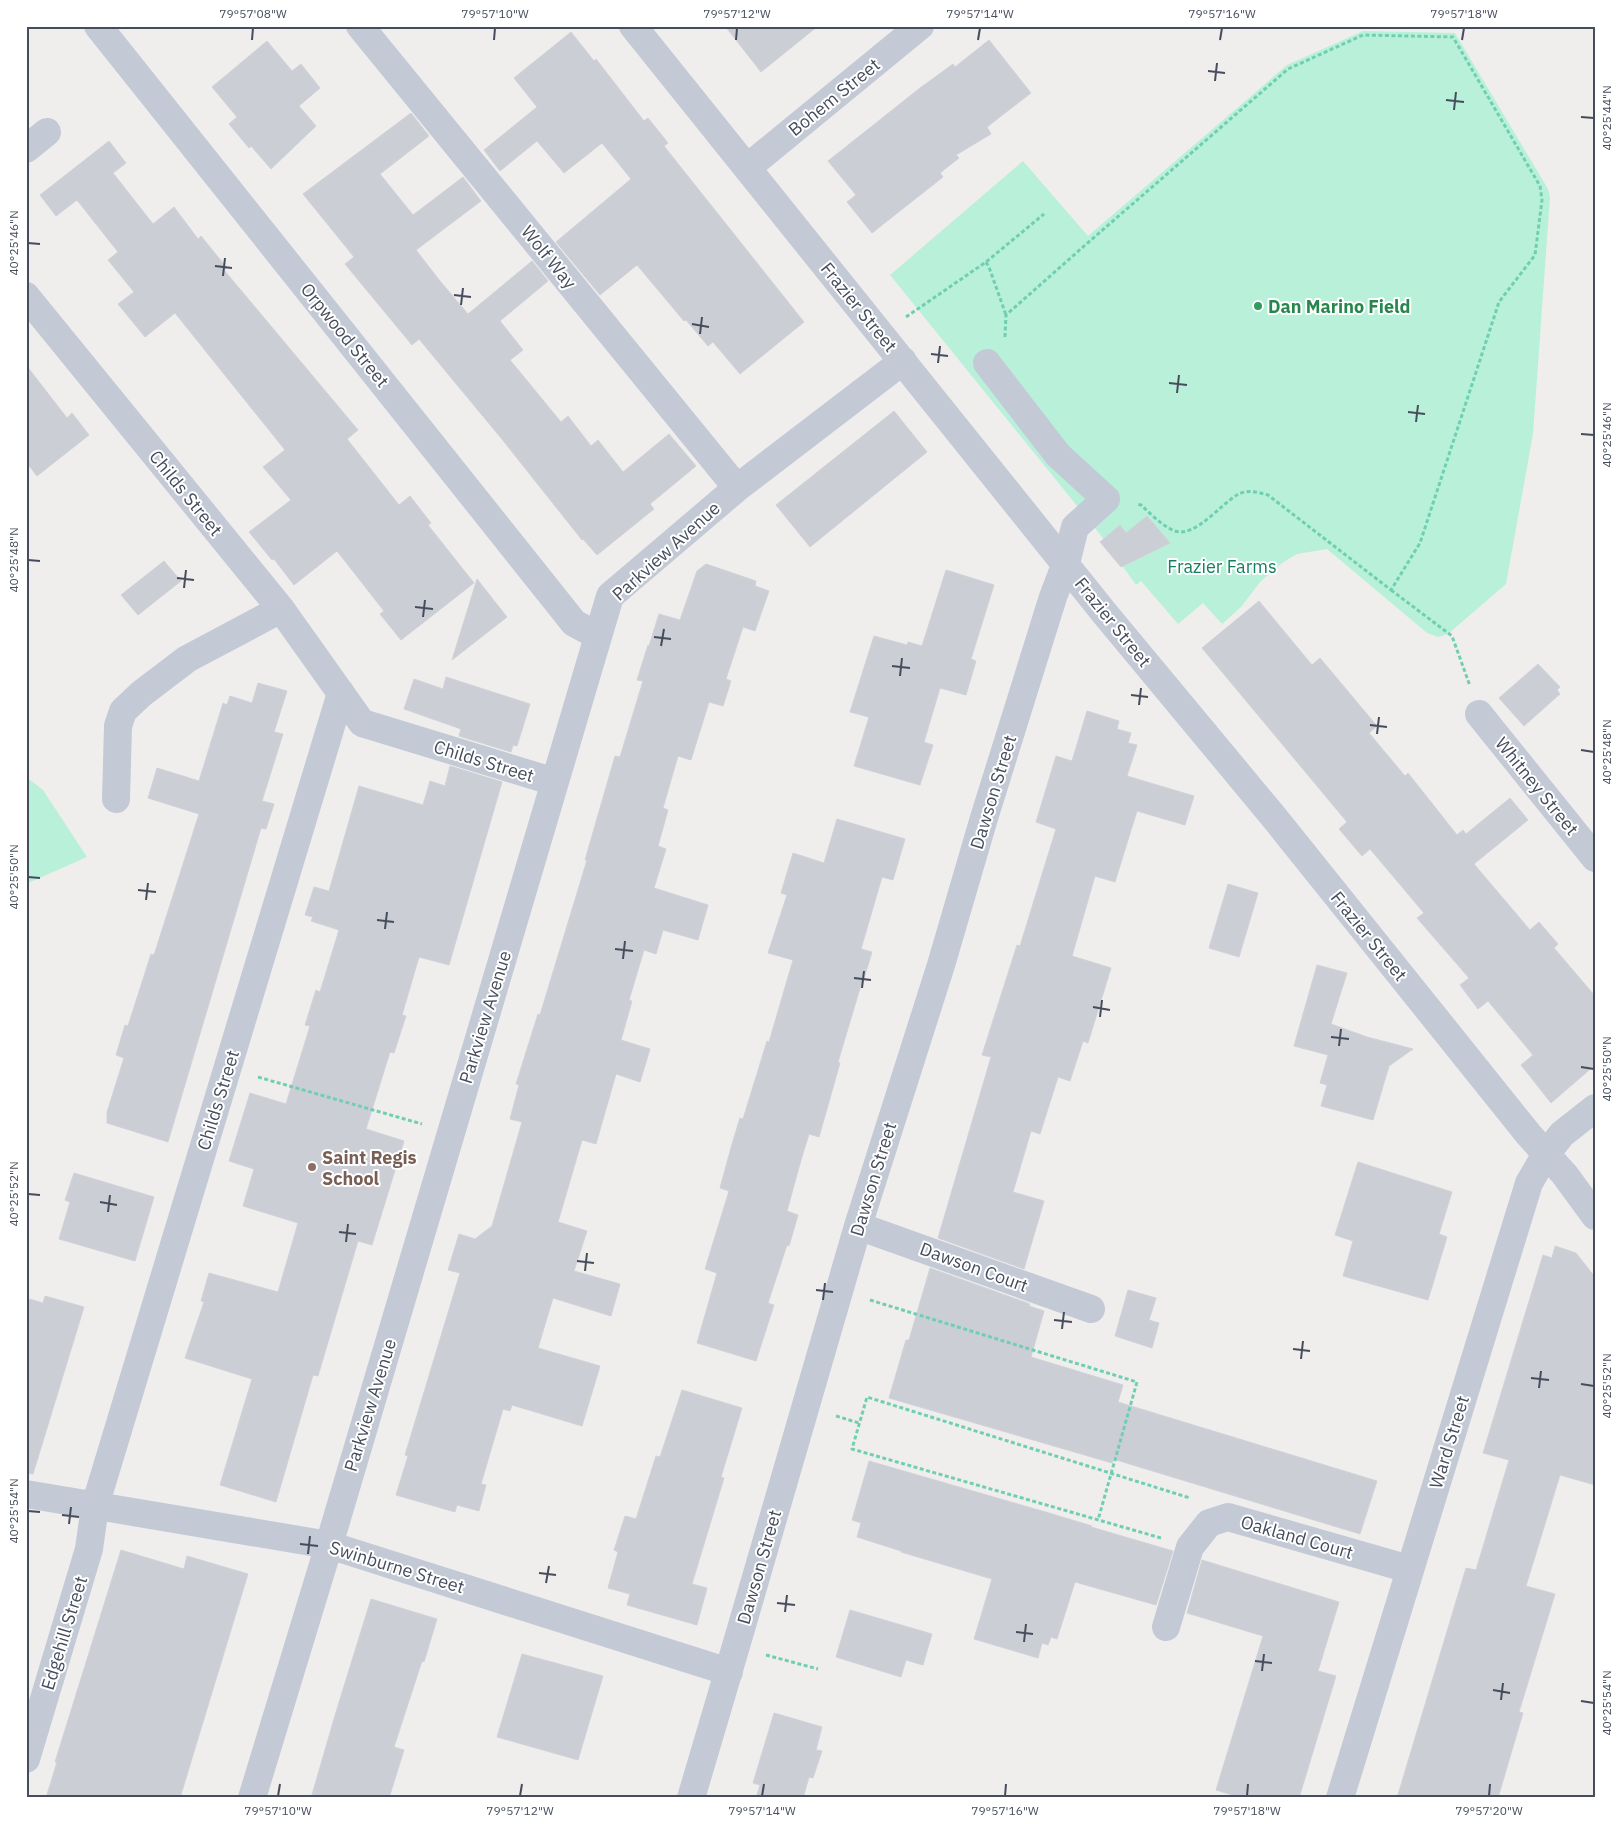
<svg xmlns="http://www.w3.org/2000/svg" width="1621" height="1824" viewBox="0 0 1621 1824" font-family="'IBM Plex Sans',sans-serif">
	<style>
		.green { fill: #b9f0d9 }
		.building { fill: #ccced5; stroke: #d1d2d9 }
		.lines { fill: none; stroke-linecap: round; stroke-linejoin: round }
		.path { stroke: #70cfb3; stroke-width: 3; stroke-dasharray: 4 2.5; stroke-linecap: butt }
		.minor { stroke: #c3c9d5; stroke-width: 28 }
		.ticks { fill: none; stroke: #454c5b; stroke-width: 2 }
		.leisure-dot { fill: #2e9e5b; stroke: #fff; stroke-width: 2 }
		.education-dot { fill: #8d6e63; stroke: #fff; stroke-width: 2 }
		.labels { text-anchor: middle; dominant-baseline: central; stroke-width: 4; stroke-linejoin: round; paint-order: stroke }
		.street-label { font-size: 18px; fill: #454c5b; stroke: #fff }
		.leisure-label { font-size: 18px; font-weight: bold; fill: #27864d; stroke: #fff; text-anchor: start }
		.park-label { font-size: 18px; fill: #137f5e; stroke: #fff }
		.education-label { font-size: 18px; font-weight: bold; fill: #785e54; stroke: #fff; text-anchor: start }
		.neatline { fill: none; stroke: #454c5b; stroke-width: 2 }
		.ticks-label { font-size: 12px; text-anchor: middle; fill: #454c5b }
	</style>
	<rect width="100%" height="100%" fill="#f0eeed"/>
	<!-- green -->
	<path class="green" d="M 1363,31 L 1455,33 L 1548,189 L 1550,197 L 1533,434 L 1506,584 L 1448,634 L 1438,637 L 1427,633 L 1327,549 L 1297,554 L 1282,563 L 1261,581 L 1241,607 L 1222,624 L 1203,603 L 1178,624 L 1141,581 L 1136,585 L 1099,533 L 890,275 L 1023,161 L 1088,236 L 1287,65 Z
		M 26,777 L 43,790 L 87,857 L 26,884 Z"/>
	<!-- building -->
	<path class="building" d="M 725,26 L 818,26 L 761,72 Z
		M 571,32 L 594,61 L 596,59 L 644,121 L 648,118 L 668,143 L 664,146 L 804,322 L 740,374 L 713,342 L 708,346 L 686,320 L 684,321 L 637,265 L 600,295 L 556,242 L 631,179 L 602,143 L 564,173 L 537,141 L 500,171 L 484,150 L 537,107 L 514,78 Z
		M 989,40 L 1031,93 L 987,127 L 991,134 L 956,155 L 959,158 L 940,173 L 943,177 L 872,233 L 847,202 L 856,195 L 828,161 L 920,88 L 953,64 L 955,67 Z
		M 267,41 L 292,71 L 301,64 L 320,88 L 299,106 L 316,126 L 271,169 L 251,146 L 249,148 L 229,124 L 237,117 L 212,87 Z
		M 411,113 L 429,136 L 380,174 L 413,215 L 463,177 L 481,201 L 416,250 L 440,281 L 468,314 L 532,261 L 548,281 L 500,321 L 523,350 L 510,360 L 561,422 L 568,416 L 591,446 L 598,440 L 623,472 L 669,434 L 696,466 L 650,504 L 654,509 L 597,555 L 583,539 L 582,540 L 501,438 L 419,339 L 412,345 L 345,264 L 354,257 L 303,194 Z
		M 109,141 L 126,163 L 113,173 L 153,224 L 174,207 L 198,239 L 201,236 L 227,268 L 224,270 L 358,430 L 347,439 L 399,505 L 410,496 L 431,523 L 428,525 L 474,583 L 401,640 L 380,614 L 384,611 L 337,551 L 294,585 L 274,559 L 272,560 L 249,532 L 291,500 L 263,467 L 285,450 L 175,313 L 145,337 L 118,304 L 134,292 L 108,260 L 118,252 L 77,200 L 56,216 L 40,195 Z
		M 26,365 L 67,418 L 72,413 L 89,435 L 37,476 L 26,462 Z
		M 894,411 L 927,452 L 810,547 L 776,505 Z
		M 1147,516 L 1170,543 L 1121,567 L 1100,542 L 1120,525 L 1126,533 Z
		M 164,561 L 181,581 L 138,615 L 121,595 Z
		M 706,564 L 756,581 L 755,586 L 769,591 L 755,631 L 743,627 L 726,679 L 731,681 L 723,706 L 709,702 L 691,760 L 678,756 L 663,808 L 668,810 L 658,846 L 666,849 L 654,888 L 708,905 L 698,940 L 663,930 L 656,954 L 644,950 L 629,1000 L 632,1001 L 621,1040 L 650,1049 L 640,1082 L 616,1074 L 596,1144 L 582,1140 L 558,1222 L 587,1231 L 574,1271 L 620,1284 L 611,1316 L 553,1298 L 538,1348 L 600,1366 L 582,1426 L 512,1405 L 510,1411 L 503,1409 L 481,1484 L 486,1485 L 479,1511 L 457,1505 L 455,1512 L 396,1495 L 408,1456 L 405,1455 L 460,1273 L 448,1270 L 459,1234 L 475,1239 L 492,1226 L 522,1122 L 510,1119 L 519,1085 L 516,1084 L 538,1014 L 540,1015 L 587,860 L 585,860 L 615,756 L 620,757 L 643,681 L 637,680 L 648,645 L 649,646 L 659,614 L 680,620 L 697,571 Z
		M 946,570 L 994,585 L 971,659 L 976,661 L 966,695 L 940,688 L 924,742 L 933,745 L 920,785 L 854,766 L 869,717 L 850,712 L 874,636 L 907,645 L 908,642 L 922,646 Z
		M 477,579 L 507,617 L 452,660 Z
		M 1259,601 L 1312,665 L 1320,658 L 1377,726 L 1369,733 L 1405,776 L 1408,773 L 1457,835 L 1463,830 L 1466,834 L 1510,798 L 1528,820 L 1474,864 L 1530,930 L 1539,922 L 1558,944 L 1554,948 L 1595,996 L 1595,1065 L 1551,1103 L 1521,1065 L 1533,1055 L 1488,1001 L 1478,1009 L 1460,985 L 1469,978 L 1417,918 L 1424,913 L 1370,849 L 1362,856 L 1339,829 L 1347,822 L 1202,648 Z
		M 1538,664 L 1560,687 L 1557,690 L 1560,694 L 1524,726 L 1499,698 Z
		M 446,677 L 530,704 L 517,746 L 513,745 L 511,752 L 459,736 L 461,729 L 404,709 L 414,679 L 443,689 Z
		M 258,683 L 287,691 L 274,732 L 283,734 L 262,801 L 274,804 L 266,829 L 261,828 L 168,1142 L 107,1123 L 107,1112 L 124,1058 L 116,1055 L 125,1025 L 128,1026 L 151,954 L 154,955 L 199,814 L 148,798 L 157,768 L 199,781 L 223,703 L 227,705 L 230,696 L 252,703 Z
		M 1087,711 L 1119,721 L 1117,729 L 1131,733 L 1128,743 L 1137,745 L 1127,776 L 1194,796 L 1185,825 L 1137,811 L 1115,882 L 1095,876 L 1072,956 L 1111,968 L 1088,1043 L 1083,1041 L 1070,1081 L 1058,1077 L 1040,1134 L 1031,1131 L 1013,1192 L 1044,1201 L 1024,1269 L 938,1238 L 991,1057 L 982,1055 L 1017,945 L 1020,946 L 1056,829 L 1036,822 L 1056,756 L 1072,761 Z
		M 450,766 L 502,782 L 449,965 L 419,957 L 402,1015 L 406,1016 L 394,1053 L 390,1052 L 366,1129 L 404,1141 L 372,1245 L 358,1241 L 318,1376 L 313,1375 L 276,1502 L 220,1485 L 252,1379 L 185,1358 L 204,1302 L 201,1301 L 209,1273 L 278,1292 L 298,1223 L 243,1206 L 254,1169 L 229,1161 L 250,1093 L 286,1104 L 310,1026 L 305,1025 L 316,990 L 320,992 L 339,930 L 311,921 L 313,917 L 305,915 L 314,887 L 329,891 L 359,786 L 423,805 L 430,781 L 445,786 Z
		M 837,819 L 905,839 L 893,880 L 882,877 L 861,949 L 872,952 L 862,985 L 861,985 L 838,1062 L 840,1063 L 819,1137 L 809,1134 L 801,1160 L 787,1211 L 798,1215 L 789,1246 L 787,1245 L 768,1303 L 774,1305 L 756,1361 L 697,1343 L 717,1273 L 705,1269 L 729,1191 L 720,1188 L 732,1144 L 740,1118 L 743,1119 L 767,1041 L 769,1042 L 793,960 L 768,953 L 787,895 L 781,893 L 793,853 L 824,863 Z
		M 1228,884 L 1258,893 L 1239,957 L 1209,948 Z
		M 1317,965 L 1347,973 L 1331,1024 L 1367,1037 L 1413,1049 L 1389,1066 L 1373,1120 L 1321,1106 L 1327,1085 L 1320,1083 L 1328,1055 L 1294,1046 Z
		M 1358,1162 L 1452,1192 L 1439,1234 L 1447,1237 L 1428,1300 L 1343,1276 L 1353,1241 L 1335,1235 Z
		M 74,1173 L 154,1197 L 135,1261 L 59,1239 L 70,1202 L 65,1200 Z
		M 1555,1246 L 1576,1253 L 1595,1277 L 1595,1485 L 1560,1475 L 1526,1586 L 1555,1594 L 1519,1712 L 1523,1713 L 1498,1798 L 1397,1798 L 1466,1568 L 1476,1570 L 1509,1460 L 1483,1453 L 1543,1255 L 1552,1258 Z
		M 930,1268 L 1030,1304 L 1029,1306 L 1044,1311 L 1031,1357 L 1123,1385 L 1118,1402 L 1377,1481 L 1360,1534 L 1113,1459 L 1112,1463 L 889,1398 L 906,1340 L 909,1340 Z
		M 1128,1290 L 1156,1298 L 1149,1320 L 1159,1323 L 1152,1348 L 1115,1336 Z
		M 45,1296 L 84,1307 L 33,1474 L 26,1473 L 26,1298 L 43,1303 Z
		M 682,1390 L 742,1408 L 721,1477 L 724,1478 L 692,1584 L 707,1588 L 697,1625 L 627,1605 L 630,1594 L 608,1588 L 618,1552 L 614,1550 L 625,1516 L 636,1519 L 656,1456 L 660,1457 Z
		M 869,1461 L 1049,1513 L 1092,1526 L 1091,1527 L 1173,1551 L 1156,1605 L 1075,1582 L 1057,1639 L 1051,1637 L 1048,1645 L 1042,1643 L 1038,1658 L 974,1639 L 992,1579 L 901,1552 L 901,1551 L 857,1537 L 861,1523 L 852,1520 Z
		M 121,1550 L 184,1569 L 187,1556 L 248,1574 L 180,1798 L 46,1798 L 57,1762 L 55,1762 Z
		M 1202,1560 L 1339,1602 L 1318,1671 L 1336,1676 L 1299,1798 L 1242,1798 L 1216,1790 L 1263,1636 L 1187,1613 Z
		M 371,1599 L 437,1619 L 424,1662 L 422,1661 L 394,1747 L 404,1750 L 389,1798 L 311,1798 L 336,1712 Z
		M 850,1610 L 932,1634 L 923,1665 L 906,1660 L 901,1677 L 836,1657 Z
		M 522,1654 L 603,1676 L 578,1760 L 497,1737 Z
		M 774,1713 L 822,1727 L 816,1750 L 822,1751 L 813,1778 L 809,1777 L 803,1798 L 756,1798 L 760,1785 L 753,1783 Z"/>
	<g class="lines">
		<!-- path -->
		<path class="path" d="M 986,262 L 989,267 L 1006,315
			M 906,317 L 986,262 L 1044,214
			M 1005,337 L 1006,315 L 1083,247 L 1288,69 L 1363,35 L 1453,37 L 1540,186 L 1542,200 L 1535,255 L 1499,302 L 1420,543 L 1391,590 L 1268,495 C 1257,492 1247,489 1237,495 C 1221,504 1195,538 1175,531 C 1162,526 1151,514 1141,505 L 1136,504
			M 1391,590 L 1452,636 L 1470,686
			M 258,1077 L 422,1124
			M 870,1300 L 1137,1382 L 1098,1520
			M 836,1416 L 859,1423
			M 1161,1538 L 852,1449 L 867,1397 L 1190,1498
			M 766,1655 L 818,1669"/>
		<!-- minor -->
		<path class="minor" d="M 98,26 L 574,623 L 598,636
			M 360,26 L 737,488
			M 633,26 L 1106,615 L 1273,816 L 1529,1135 L 1565,1175 L 1595,1216
			M 26,149 L 47,132
			M 748,167 L 920,26
			M 26,296 L 281,609 L 362,723 L 555,782
			M 1479,714 L 1595,858
			M 116,799 L 118,726 L 123,711 L 141,694 L 187,659 L 281,609
			M 858,1226 L 1091,1309
			M 26,1494 L 329,1545 L 729,1672
			M 1166,1627 L 1190,1547 L 1209,1523 L 1228,1517 L 1409,1569
			M 26,1759 L 89,1549 L 95,1506 L 341,693
			M 252,1798 L 329,1545 L 610,596 L 737,488 L 903,361
			M 691,1798 L 736,1646 L 858,1226 L 941,965 L 984,818 L 1053,597 L 1066,563 L 1075,527 L 1106,499 L 1058,455 L 987,363
			M 1340,1798 L 1529,1183 L 1546,1154 L 1562,1134 L 1595,1108"/>
	</g>
	<!-- ticks -->
	<path class="ticks" d="M 252,40 L 253,28M 494,40 L 495,28M 736,40 L 737,28M 978,40 L 980,28M 1220,40 L 1222,28M 1462,40 L 1464,28M 1208,71 L 1225,73M 1215,81 L 1217,63M 1446,100 L 1464,102M 1454,110 L 1456,92M 1581,117 L 1594,118M 28,243 L 40,244M 215,266 L 232,268M 223,276 L 225,258M 454,295 L 471,297M 461,305 L 463,288M 692,324 L 709,327M 700,334 L 702,317M 931,354 L 948,356M 938,363 L 940,346M 1169,383 L 1187,385M 1177,393 L 1179,375M 1408,412 L 1425,414M 1416,422 L 1418,405M 1581,434 L 1594,435M 28,560 L 40,561M 177,578 L 194,580M 184,588 L 186,570M 415,607 L 433,609M 423,617 L 425,600M 654,637 L 671,639M 661,646 L 664,629M 892,666 L 910,668M 900,676 L 902,658M 1131,695 L 1148,697M 1139,705 L 1141,688M 1370,725 L 1387,727M 1377,734 L 1379,717M 1581,750 L 1594,752M 28,877 L 40,878M 138,890 L 156,892M 146,900 L 148,883M 377,920 L 394,922M 385,929 L 387,912M 615,949 L 633,951M 623,959 L 625,941M 854,978 L 871,980M 862,988 L 864,971M 1093,1007 L 1110,1010M 1100,1017 L 1102,1000M 1331,1037 L 1349,1039M 1339,1046 L 1341,1029M 1581,1067 L 1594,1069M 28,1194 L 40,1195M 100,1202 L 117,1205M 108,1212 L 110,1195M 339,1232 L 356,1234M 346,1242 L 348,1224M 577,1261 L 594,1263M 585,1271 L 587,1253M 816,1290 L 833,1292M 823,1300 L 825,1283M 1054,1320 L 1072,1322M 1062,1329 L 1064,1312M 1293,1349 L 1310,1351M 1301,1359 L 1303,1341M 1531,1378 L 1549,1380M 1581,1384 L 1594,1386M 1539,1388 L 1541,1371M 28,1511 L 40,1512M 62,1515 L 79,1517M 69,1524 L 71,1507M 300,1544 L 318,1546M 308,1554 L 310,1536M 539,1573 L 556,1575M 546,1583 L 549,1566M 777,1603 L 795,1605M 785,1612 L 787,1595M 1016,1632 L 1033,1634M 1024,1642 L 1026,1624M 1255,1661 L 1272,1663M 1262,1671 L 1264,1654M 1493,1690 L 1510,1693M 1501,1700 L 1503,1683M 1581,1701 L 1594,1703M 278,1796 L 280,1784M 520,1796 L 522,1784M 762,1796 L 764,1784M 1005,1796 L 1006,1784M 1247,1796 L 1248,1784M 1489,1796 L 1490,1784"/>
	<!-- markers -->
	<circle class="leisure-dot" cx="1258" cy="306" r="5"/>
	<circle class="education-dot" cx="312" cy="1167" r="5"/>
	<g class="labels">
		<!-- street labels -->
		<g class="street-label">
			<text transform="translate(834 97) rotate(-39)">Bohem Street</text>
			<text transform="translate(549 257) rotate(51)">Wolf Way</text>
			<text transform="translate(859 307) rotate(51)">Frazier Street</text>
			<text transform="translate(345 335) rotate(51)">Orpwood Street</text>
			<text transform="translate(186 493) rotate(51)">Childs Street</text>
			<text transform="translate(666 551) rotate(-42)">Parkview Avenue</text>
			<text transform="translate(1113 622) rotate(51)">Frazier Street</text>
			<text transform="translate(484 761) rotate(17)">Childs Street</text>
			<text transform="translate(1537 786) rotate(51)">Whitney Street</text>
			<text transform="translate(993 792) rotate(-73)">Dawson Street</text>
			<text transform="translate(1369 936) rotate(51)">Frazier Street</text>
			<text transform="translate(485 1017) rotate(-73)">Parkview Avenue</text>
			<text transform="translate(218 1100) rotate(-73)">Childs Street</text>
			<text transform="translate(873 1179) rotate(-73)">Dawson Street</text>
			<text transform="translate(974 1267) rotate(20)">Dawson Court</text>
			<text transform="translate(370 1405) rotate(-73)">Parkview Avenue</text>
			<text transform="translate(1449 1442) rotate(-73)">Ward Street</text>
			<text transform="translate(1297 1537) rotate(16)">Oakland Court</text>
			<text transform="translate(397 1567) rotate(17)">Swinburne Street</text>
			<text transform="translate(759 1567) rotate(-74)">Dawson Street</text>
			<text transform="translate(64 1633) rotate(-73)">Edgehill Street</text>
		</g>
		<!-- leisure labels -->
		<g class="leisure-label">
			<text x="1268" y="306">Dan Marino Field</text>
		</g>
		<!-- park labels -->
		<g class="park-label">
			<text x="1222" y="566">Frazier Farms</text>
		</g>
		<!-- education labels -->
		<g class="education-label">
			<text x="322" y="1157">Saint Regis<tspan x="322" dy="21">School</tspan></text>
		</g>
	</g>
	<!-- border -->
	<rect width="1621" height="1824" fill="none" stroke="#ffffff" stroke-width="55"/>
	<rect x="28" y="28" width="1566" height="1768" class="neatline"/>
	<g class="ticks-label">
		<text x="253" y="18">79°57'08"W</text>
		<text x="495" y="18">79°57'10"W</text>
		<text x="737" y="18">79°57'12"W</text>
		<text x="980" y="18">79°57'14"W</text>
		<text x="1222" y="18">79°57'16"W</text>
		<text x="1464" y="18">79°57'18"W</text>
		<text transform="translate(1607 118) rotate(-90)" y="4">40°25'44"N</text>
		<text transform="translate(14 243) rotate(-90)" y="4">40°25'46"N</text>
		<text transform="translate(1607 435) rotate(-90)" y="4">40°25'46"N</text>
		<text transform="translate(14 560) rotate(-90)" y="4">40°25'48"N</text>
		<text transform="translate(1607 752) rotate(-90)" y="4">40°25'48"N</text>
		<text transform="translate(14 877) rotate(-90)" y="4">40°25'50"N</text>
		<text transform="translate(1607 1069) rotate(-90)" y="4">40°25'50"N</text>
		<text transform="translate(14 1194) rotate(-90)" y="4">40°25'52"N</text>
		<text transform="translate(1607 1386) rotate(-90)" y="4">40°25'52"N</text>
		<text transform="translate(14 1511) rotate(-90)" y="4">40°25'54"N</text>
		<text transform="translate(1607 1703) rotate(-90)" y="4">40°25'54"N</text>
		<text x="278" y="1815">79°57'10"W</text>
		<text x="520" y="1815">79°57'12"W</text>
		<text x="762" y="1815">79°57'14"W</text>
		<text x="1005" y="1815">79°57'16"W</text>
		<text x="1247" y="1815">79°57'18"W</text>
		<text x="1489" y="1815">79°57'20"W</text>
	</g>
</svg>
